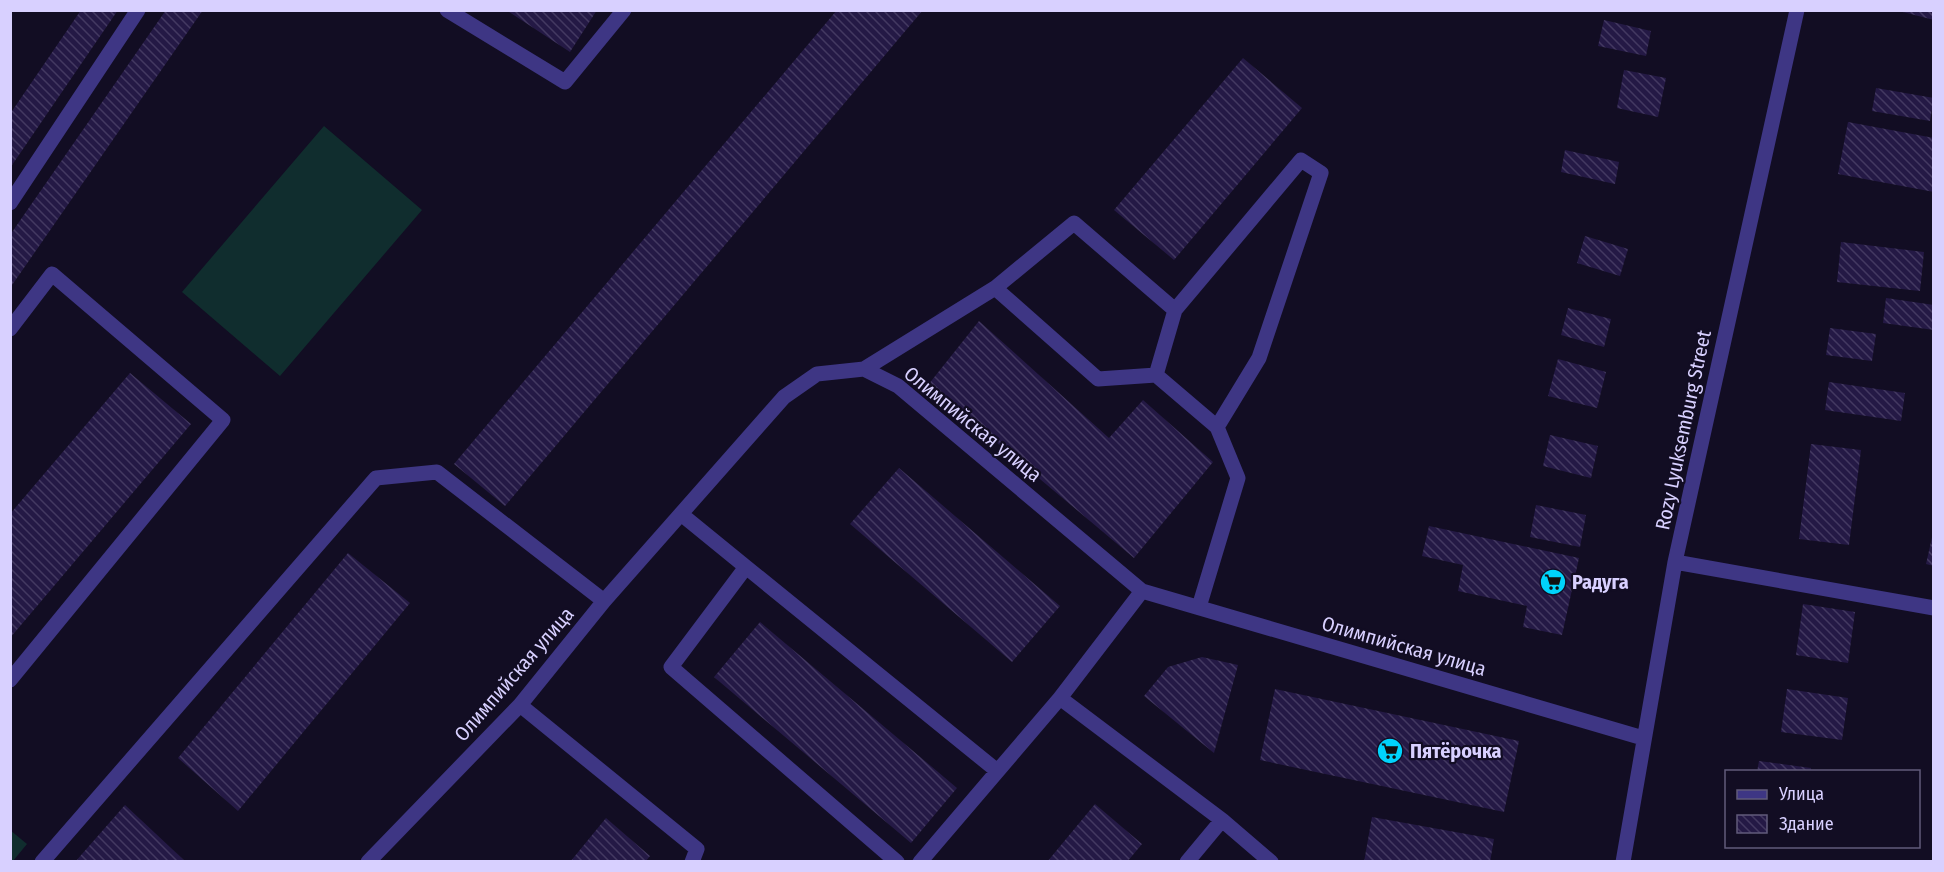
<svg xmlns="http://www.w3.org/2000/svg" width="1944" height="872" viewBox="0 0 1944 872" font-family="'Fira Sans Condensed',sans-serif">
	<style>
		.pitch { fill: #102d2e }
		.building { fill: url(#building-back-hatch) }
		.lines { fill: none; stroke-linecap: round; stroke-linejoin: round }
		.minor { stroke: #3e3684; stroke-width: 15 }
		.labels { text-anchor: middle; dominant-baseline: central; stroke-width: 4.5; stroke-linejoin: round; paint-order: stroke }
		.street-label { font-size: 20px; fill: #d8d0ff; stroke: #120d23 }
		.poi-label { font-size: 20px; font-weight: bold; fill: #d8d0ff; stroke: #120d23; text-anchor: start }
	</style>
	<defs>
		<pattern id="building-back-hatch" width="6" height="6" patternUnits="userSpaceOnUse" patternTransform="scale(1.5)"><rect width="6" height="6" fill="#241945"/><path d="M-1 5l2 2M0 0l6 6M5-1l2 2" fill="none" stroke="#433961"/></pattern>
	</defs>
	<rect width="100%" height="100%" fill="#120d23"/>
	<!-- pitch -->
	<path class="pitch" d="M 324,126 L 422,210 L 280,376 L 182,292 Z
		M 10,830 L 27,844 L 13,861 L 11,861 Z"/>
	<!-- building -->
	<path class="building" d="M 81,10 L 118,10 L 10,168 L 10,114 Z
		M 166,10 L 203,10 L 10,288 L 10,235 Z
		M 506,10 L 597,10 L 570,52 Z
		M 837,10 L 923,10 L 505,506 L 454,464 Z
		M 1899,10 L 1934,10 L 1934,20 L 1899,11 Z
		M 1604,20 L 1651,31 L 1646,56 L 1598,46 Z
		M 1243,58 L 1302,108 L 1174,260 L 1114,210 Z
		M 1624,70 L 1666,78 L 1658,117 L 1617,108 Z
		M 1876,88 L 1934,98 L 1930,121 L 1872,111 Z
		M 1848,122 L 1934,138 L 1934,192 L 1838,174 Z
		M 1565,150 L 1619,162 L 1615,184 L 1561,172 Z
		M 1585,236 L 1628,249 L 1620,276 L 1577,263 Z
		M 1841,242 L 1924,252 L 1920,291 L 1837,282 Z
		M 1886,298 L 1934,305 L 1934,330 L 1883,323 Z
		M 1568,308 L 1611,319 L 1604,347 L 1561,335 Z
		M 979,321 L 1109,438 L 1143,400 L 1213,462 L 1134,558 L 928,385 Z
		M 1830,328 L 1876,334 L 1872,361 L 1826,355 Z
		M 1558,359 L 1606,372 L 1597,408 L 1548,396 Z
		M 130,373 L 191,424 L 10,638 L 10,514 Z
		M 1829,382 L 1905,393 L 1901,421 L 1825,410 Z
		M 1550,435 L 1598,446 L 1591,478 L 1543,466 Z
		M 1811,444 L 1861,450 L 1849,545 L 1799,539 Z
		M 899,468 L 1060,606 L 1012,662 L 850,524 Z
		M 1536,505 L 1586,515 L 1580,547 L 1530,537 Z
		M 1429,526 L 1579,558 L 1562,635 L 1523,627 L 1527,606 L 1458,591 L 1463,565 L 1422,556 Z
		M 1933,533 L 1934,533 L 1934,566 L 1926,564 Z
		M 348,553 L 410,603 L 238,811 L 178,758 Z
		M 1803,604 L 1855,612 L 1848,663 L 1796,655 Z
		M 760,622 L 957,788 L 911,843 L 714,677 Z
		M 1202,657 L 1238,665 L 1214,753 L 1144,696 L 1168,667 Z
		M 1275,689 L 1519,741 L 1504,812 L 1260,760 Z
		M 1787,689 L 1848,698 L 1842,740 L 1781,732 Z
		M 1759,761 L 1811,768 L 1811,772 L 1757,772 Z
		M 1095,804 L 1142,844 L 1127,862 L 1047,862 Z
		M 125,805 L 186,862 L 75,862 Z
		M 1372,817 L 1494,839 L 1490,862 L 1364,862 Z
		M 606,818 L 650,856 L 645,862 L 570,862 Z"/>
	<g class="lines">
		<!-- minor -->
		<path class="minor" d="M 447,10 L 565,82 L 624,10
			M 10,203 L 138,10
			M 995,288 L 1098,379 L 1156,375 L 1217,427 L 1238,478 L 1199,607
			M 10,329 L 52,274 L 223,420 L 10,680
			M 864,369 L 995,288 L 1074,223 L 1175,310
			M 1156,375 L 1175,310 L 1301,160 L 1321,173 L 1259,358 L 1217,427
			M 681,514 L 746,567
			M 1675,562 L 1934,608
			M 1060,698 L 1222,820 L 1271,862
			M 520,705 L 697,849 L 692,862
			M 42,862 L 376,478 L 437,472 L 604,601
			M 368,862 L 520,705 L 604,601 L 784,397 L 817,374 L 864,369 L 898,386 L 1142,591 L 1643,738
			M 897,862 L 671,667 L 746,567 L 996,770
			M 920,862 L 1060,698 L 1142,591
			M 1187,862 L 1222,820
			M 1623,862 L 1675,562 L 1797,10"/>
	</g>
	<!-- icons -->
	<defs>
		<g id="supermarket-disc" transform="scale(1.35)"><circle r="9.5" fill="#00d3fb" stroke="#120d23"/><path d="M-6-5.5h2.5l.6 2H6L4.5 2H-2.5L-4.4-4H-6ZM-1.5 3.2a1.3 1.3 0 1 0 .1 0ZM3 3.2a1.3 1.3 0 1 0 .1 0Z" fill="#111"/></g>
	</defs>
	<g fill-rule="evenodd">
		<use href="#supermarket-disc" x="1553" y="582"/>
		<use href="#supermarket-disc" x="1390" y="751"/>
	</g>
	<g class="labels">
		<!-- street labels -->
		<g class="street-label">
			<text transform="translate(973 424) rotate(39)">Олимпийская улица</text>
			<text transform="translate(1683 430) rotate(-78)">Rozy Lyuksemburg Street</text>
			<text transform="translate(1404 646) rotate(16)">Олимпийская улица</text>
			<text transform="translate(514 674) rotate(-49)">Олимпийская улица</text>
		</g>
		<!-- poi labels -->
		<g class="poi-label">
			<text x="1572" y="582">Радуга</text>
			<text x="1410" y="751">Пятёрочка</text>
		</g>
	</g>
	<!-- border -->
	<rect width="1944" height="872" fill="none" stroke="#d8d0ff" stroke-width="24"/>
	<!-- legend -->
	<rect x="1725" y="770" width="195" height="78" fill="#120d23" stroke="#615b7b" stroke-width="1.5"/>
	<rect x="1737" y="790" width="30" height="9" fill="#3e3684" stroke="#615b7b" stroke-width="1.5"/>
	<text x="1779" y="800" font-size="18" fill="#d8d0ff">Улица</text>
	<rect x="1737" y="815" width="30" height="18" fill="url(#building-back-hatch)" stroke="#615b7b" stroke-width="1.5"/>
	<text x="1779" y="830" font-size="18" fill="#d8d0ff">Здание</text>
</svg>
